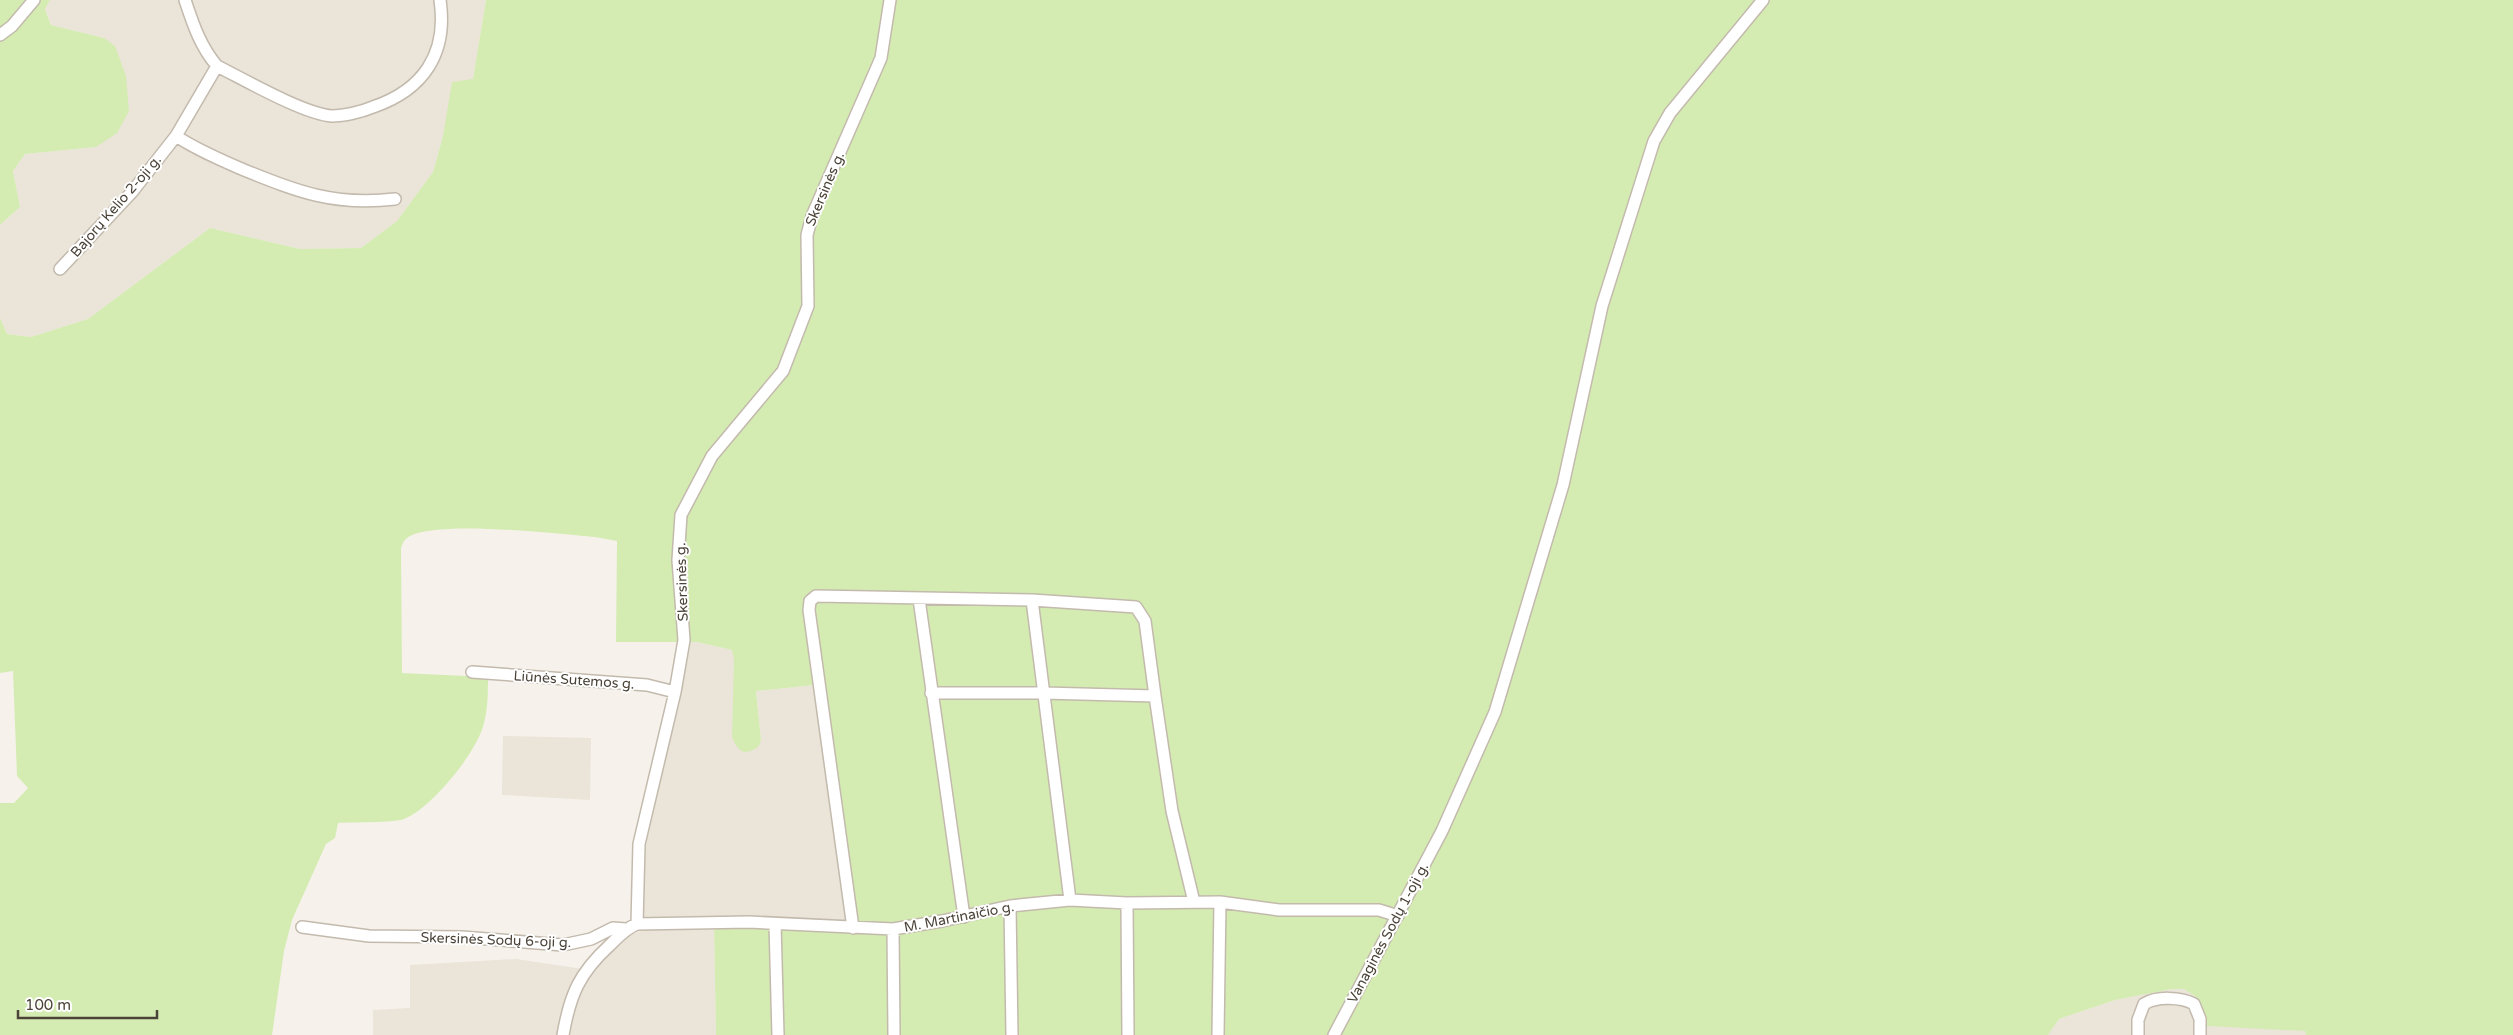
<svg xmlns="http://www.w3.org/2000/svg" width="2513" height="1035" viewBox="0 0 2513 1035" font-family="'Varela Round',sans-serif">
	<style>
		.residential { fill: #eae4d9 }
		.green { fill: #d4ecb2 }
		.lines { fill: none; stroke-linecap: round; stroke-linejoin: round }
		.street-casing { stroke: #c3baad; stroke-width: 14 }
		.street { stroke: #fff; stroke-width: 11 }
		.labels { text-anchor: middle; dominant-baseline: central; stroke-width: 4; stroke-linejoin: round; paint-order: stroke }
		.street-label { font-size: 14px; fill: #4b4338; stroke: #fff }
	</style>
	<rect width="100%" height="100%" fill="#f6f2eb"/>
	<!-- residential -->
	<path class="residential" d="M 50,0 L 486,0 L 473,80 L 443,136 L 433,172 L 397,221 L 361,248 L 300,249 L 210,228 L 88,319 L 31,337 L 7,334 L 0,318 L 0,225 L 20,207 L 13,171 L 25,154 L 96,147 L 104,38 L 51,25 L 45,8 Z
		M 687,642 L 697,642 L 732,650 L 759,746 L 761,740 L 756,691 L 815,685 L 848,925 L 643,921 L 640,914 L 642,855 L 647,822 L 679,706 Z
		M 503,736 L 591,738 L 590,800 L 502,795 Z
		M 714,926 L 716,1035 L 373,1035 L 373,1010 L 410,1008 L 410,965 L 516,959 L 583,969 L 628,935 L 641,931 L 653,928 Z
		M 2171,989 L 2184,989 L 2198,998 L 2305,1031 L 2306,1035 L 2048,1035 L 2059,1019 L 2115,1000 Z"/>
	<!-- green -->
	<path class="green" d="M 0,0 L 50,0 L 45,9 L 51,25 L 104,38 L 115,46 L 126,76 L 129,111 L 117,133 L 96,147 L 25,154 L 13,171 L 20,207 L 0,225 Z
		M 486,0 L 2513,0 L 2513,1035 L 2306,1035 L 2305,1031 L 2207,1026 L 2198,998 L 2184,989 L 2172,989 L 2115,1000 L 2059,1019 L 2048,1035 L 716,1035 L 714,926 L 848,931 L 815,685 L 756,691 L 761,740 L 759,746 C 745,757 738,752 732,737 L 734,660 L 732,650 L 697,642 L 616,642 L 617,541 L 595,537 C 556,534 441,520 410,536 C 404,539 403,543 401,548 L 402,673 L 488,677 C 488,693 488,708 484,723 C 478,751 431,809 404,819 C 393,823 352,822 338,823 L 335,838 L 326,844 L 292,920 L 284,951 L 272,1035 L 0,1035 L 0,803 L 14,803 L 28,788 L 17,776 L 13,671 L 0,673 L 0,318 L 7,334 L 31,337 L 88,319 L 210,228 L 300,249 L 361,248 L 397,221 L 433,172 L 443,136 L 452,82 L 473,79 Z"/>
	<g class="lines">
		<!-- street casing -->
		<g class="street-casing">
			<path id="street" d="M 185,0 C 193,24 200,46 217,66 C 243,79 304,114 332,116 C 344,116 361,112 373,107 C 423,90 448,54 440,0
				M 0,35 L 12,26 L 34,0
				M 176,136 C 197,150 221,160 244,170 C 299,192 334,206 395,199
				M 60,269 L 132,192 L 176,136 L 217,66
				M 919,599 L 964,917
				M 1032,600 L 1070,900
				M 472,672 L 647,685 L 675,692
				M 931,693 L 1044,693 L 1155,696 L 1172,811 L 1194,902
				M 1127,903 L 1128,1035
				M 1010,906 L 1012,1035
				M 637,924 L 639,844 L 675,692 L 684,640 L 678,560 L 681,515 L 712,456 L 783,371 L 808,306 L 807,235 L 812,216 L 881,58 L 890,0
				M 775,924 L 778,1035
				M 302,927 L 369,936 L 462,937 L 563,945 L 591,939 L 613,928 L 626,929
				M 853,928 L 809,610 L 810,601 L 816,596 L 1032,600 L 1136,607 L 1145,621 L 1155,696
				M 893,929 L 894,1035
				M 563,1035 C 570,995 579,973 610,945 C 618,937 626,928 637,924 L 749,922 L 893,929 L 942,921 L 1010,906 L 1070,900 L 1127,903 L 1220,902 L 1279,910 L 1379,910 L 1398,916
				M 1218,1035 L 1220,902
				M 1334,1035 L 1442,831 L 1495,712 L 1563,485 L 1602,306 L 1654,141 L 1670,113 L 1763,0
				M 2138,1035 L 2138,1020 L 2144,1004 C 2157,996 2181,997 2194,1004 L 2200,1019 L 2200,1035"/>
		</g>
		<!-- street -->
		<use href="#street" class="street"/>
	</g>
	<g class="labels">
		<!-- street labels -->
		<g class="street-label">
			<text transform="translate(825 189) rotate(-67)">Skersinės g.</text>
			<text transform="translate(116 206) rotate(-49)">Bajorų Kelio 2-oji g.</text>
			<text transform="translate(682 582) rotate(-92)">Skersinės g.</text>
			<text transform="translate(574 680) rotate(4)">Liūnės Sutemos g.</text>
			<text transform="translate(959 917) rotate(-11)">M. Martinaičio g.</text>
			<text transform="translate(1388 933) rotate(-62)">Vanaginės Sodų 1-oji g.</text>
			<text transform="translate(496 940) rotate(2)">Skersinės Sodų 6-oji g.</text>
		</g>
	</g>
	<!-- scale -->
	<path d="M18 1010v8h139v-8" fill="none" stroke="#4b4338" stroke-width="2.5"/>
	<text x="25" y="1010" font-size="15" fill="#4b4338" stroke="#ffffff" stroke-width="4" paint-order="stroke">100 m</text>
</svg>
